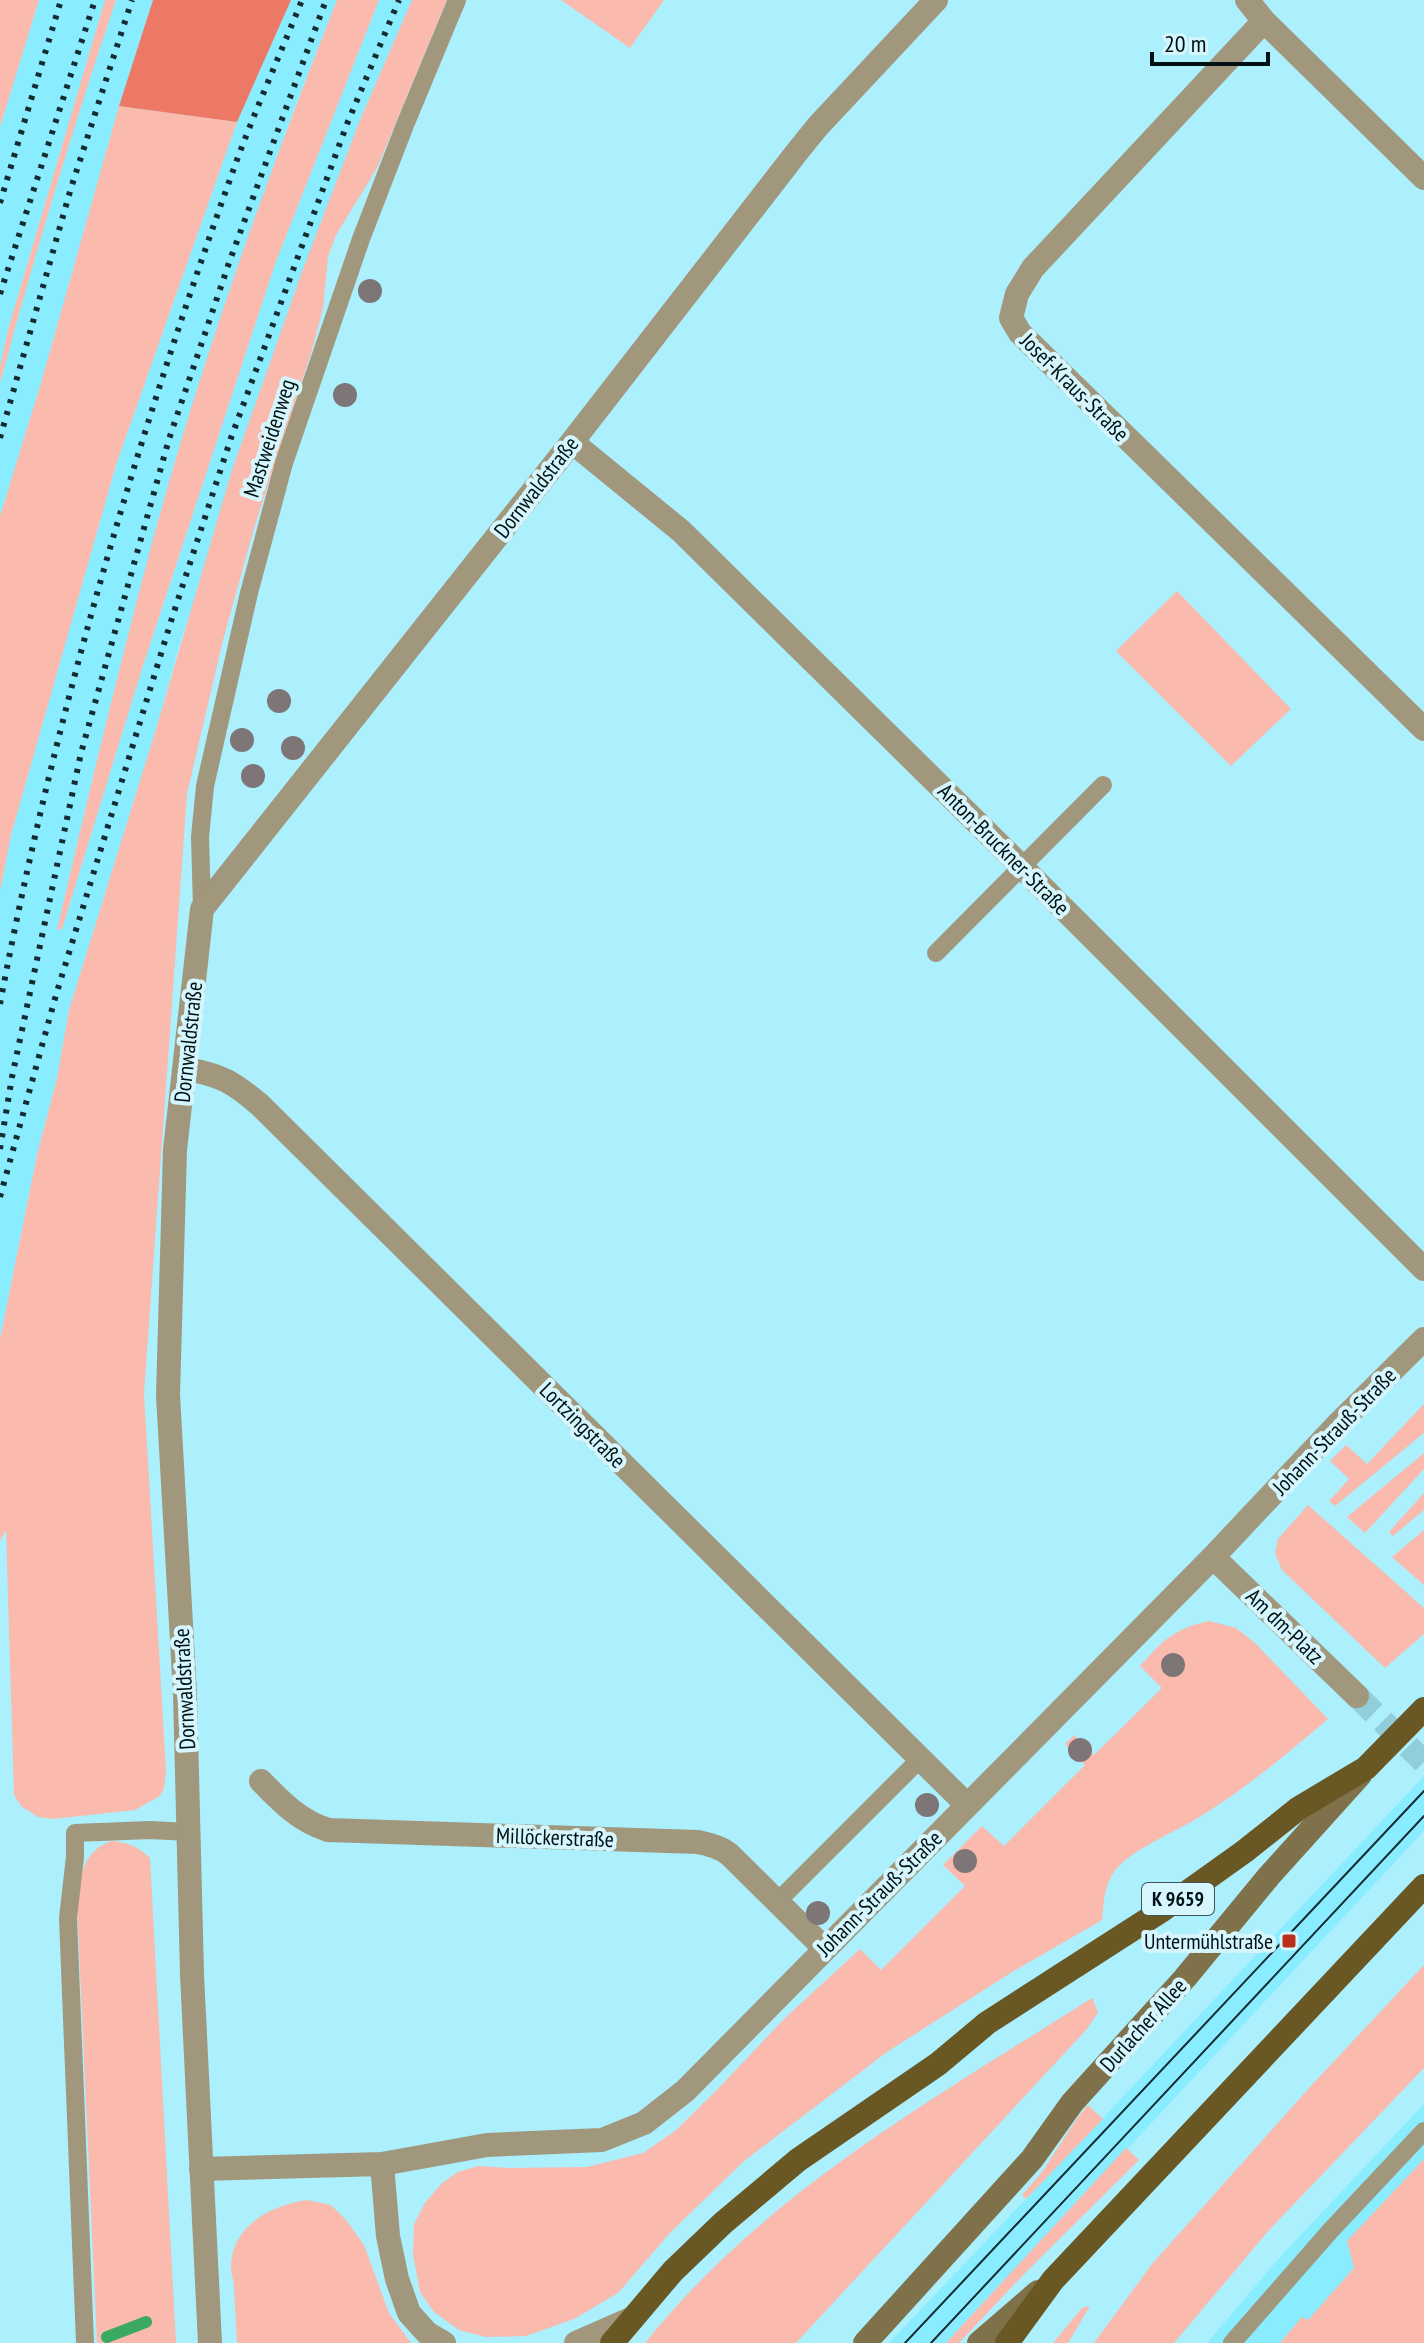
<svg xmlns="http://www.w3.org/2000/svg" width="1424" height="2343" viewBox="0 0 1424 2343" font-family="'PT Sans Narrow',sans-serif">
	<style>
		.built { fill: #89ecff }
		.green { fill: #fabaae }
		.forest { fill: #ec7965 }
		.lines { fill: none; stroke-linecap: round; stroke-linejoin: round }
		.stream { stroke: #3ba961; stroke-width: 12 }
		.street-tunnel { stroke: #92ceda; stroke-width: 24; stroke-dasharray: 24 12; stroke-linecap: butt }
		.lane { stroke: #a0977c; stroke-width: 18 }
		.street { stroke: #a0977c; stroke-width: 24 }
		.secondary { stroke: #7f724a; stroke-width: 24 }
		.primary { stroke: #695824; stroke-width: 24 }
		.tram { stroke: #142b30; stroke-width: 2 }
		.rail { stroke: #142b30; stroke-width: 6; stroke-dasharray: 4 8; stroke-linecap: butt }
		.tree { fill: #7e7576 }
		.poi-dot { fill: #ba2e1a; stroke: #d6f6fd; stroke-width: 3 }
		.labels { text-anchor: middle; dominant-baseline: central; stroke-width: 8; stroke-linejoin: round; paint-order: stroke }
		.shield { fill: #d6f6fd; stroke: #40555a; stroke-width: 2 }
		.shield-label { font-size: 20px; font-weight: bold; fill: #001014 }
		.street-label { font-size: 22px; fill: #001014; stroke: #d6f6fd }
		.poi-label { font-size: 22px; fill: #001014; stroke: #d6f6fd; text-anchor: end }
	</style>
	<rect width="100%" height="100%" fill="#aceffd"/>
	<!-- built -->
	<path class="built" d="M 39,0 L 105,0 L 8,330 L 0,367 L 0,127 Z
		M 116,0 L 153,0 L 119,106 L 41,383 L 0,516 L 0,383 L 25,290 L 85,90 Z
		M 291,0 L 337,0 L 297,101 L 254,222 L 199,385 L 153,541 L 98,755 L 57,930 L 62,929 L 141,672 L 275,264 L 379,0 L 412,0 L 360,120 L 181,639 L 156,729 L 69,1010 L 57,1078 L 37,1155 L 0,1339 L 0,891 L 11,835 L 116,465 L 237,122 Z
		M 1424,1776 L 1424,1831 L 946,2343 L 889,2343 L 1102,2119 Z
		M 1424,2104 L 1424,2343 L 1207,2343 L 1281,2256 Z"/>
	<!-- green -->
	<path class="green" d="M 0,0 L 39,0 L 0,127 Z
		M 105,0 L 116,0 C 73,127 35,254 0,383 L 0,367 L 8,330 Z
		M 337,0 L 379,0 L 275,264 L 141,672 L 62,929 L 57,930 C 87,800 118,671 152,543 C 202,358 267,177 337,0 Z
		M 412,0 L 447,0 L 377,168 L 336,235 L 328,257 L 323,308 L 312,350 L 255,525 L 223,640 L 187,794 L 144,1393 L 166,1771 L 164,1788 L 160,1796 L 135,1810 L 53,1819 L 38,1817 L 21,1806 L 14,1795 L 6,1530 L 0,1541 L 0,1339 L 37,1155 L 57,1078 L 69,1010 L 156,729 L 232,470 L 303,269 L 360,120 Z
		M 561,0 L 664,0 L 630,48 Z
		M 119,106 L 237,122 L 116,465 L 11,835 L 0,891 L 0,516 L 41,383 Z
		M 1177,591 L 1291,709 L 1231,766 L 1116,651 Z
		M 1424,1404 L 1424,1433 L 1335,1506 L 1329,1501 L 1349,1479 L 1330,1461 L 1346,1445 L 1367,1464 Z
		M 1424,1453 L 1424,1469 L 1365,1533 L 1347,1517 Z
		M 1424,1493 L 1424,1510 L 1393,1536 L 1389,1532 Z
		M 1308,1505 L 1424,1608 L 1424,1634 L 1385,1668 L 1282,1570 L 1275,1553 L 1278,1539 Z
		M 1424,1530 L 1424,1585 L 1392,1557 Z
		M 1209,1621 L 1236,1628 L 1255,1643 L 1328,1719 C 1287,1754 1246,1788 1201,1816 C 1177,1831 1135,1848 1117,1868 C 1104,1884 1104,1901 1102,1920 L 1012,1972 L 887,2052 L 744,2161 L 670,2233 L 618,2293 L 574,2319 L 526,2336 L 486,2337 L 459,2330 L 434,2312 L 420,2292 L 413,2254 L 414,2224 L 425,2203 L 442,2183 L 458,2172 L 478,2166 L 508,2168 L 587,2167 L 643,2153 L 675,2131 L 713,2094 L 785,2018 L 860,1949 L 881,1970 L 965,1886 L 943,1865 L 982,1826 L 1004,1846 L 1085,1765 L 1065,1744 L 1074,1735 L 1094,1755 L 1162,1688 L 1140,1666 C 1162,1641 1175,1628 1209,1621 Z
		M 111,1841 C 128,1842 137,1846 150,1858 L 176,2343 L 97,2343 L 77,1905 C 82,1877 80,1853 111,1841 Z
		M 1424,1965 L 1424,2068 L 1270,2229 L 1174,2343 L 1094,2343 L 1152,2264 L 1310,2087 Z
		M 1092,1998 L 1098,2012 L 1087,2029 L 796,2343 L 645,2343 C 766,2192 932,2100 1092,1998 Z
		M 1088,2105 L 1103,2119 L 1026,2199 L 1022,2195 L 1042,2172 L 1078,2117 Z
		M 1126,2148 L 1139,2160 L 1024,2274 L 959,2343 L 946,2343 Z
		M 1424,2159 L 1424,2343 L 1280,2343 L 1302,2317 L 1308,2320 L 1354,2268 L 1347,2241 Z
		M 307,2200 L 331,2205 L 347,2221 L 364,2245 L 389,2313 L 411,2343 L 237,2343 C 236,2324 235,2306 234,2287 C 234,2281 231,2274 231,2268 C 231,2226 271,2205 307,2200 Z
		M 1090,2306 L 1068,2343 L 1053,2343 L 1082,2308 Z"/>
	<!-- forest -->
	<path class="forest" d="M 153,0 L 291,0 L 237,122 L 119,106 Z"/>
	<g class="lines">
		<!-- stream -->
		<path class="stream" d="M 107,2337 L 146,2322"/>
		<!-- street-tunnel -->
		<path class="street-tunnel" d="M 1357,1696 L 1424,1762"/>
		<!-- lane -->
		<path class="lane" d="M 202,909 L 200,837 L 205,786 L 249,593 L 284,463 L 361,239 L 405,125 L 457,0
			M 936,953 L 1103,785
			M 777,1902 L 920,1759
			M 85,2343 L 68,1918 L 75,1857 L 75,1833 L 150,1830 L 189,1832
			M 1232,2343 L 1331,2230 L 1424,2131"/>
		<!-- street -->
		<path class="street" d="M 1247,0 L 1264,21 L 1424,178
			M 1264,21 L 1033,268 L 1017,294 L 1011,318 L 1020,333 L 1424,729
			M 572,442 L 681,531 L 1021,866 L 1424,1269
			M 186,1069 C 221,1075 233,1082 260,1105 L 967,1805
			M 1213,1557 L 1357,1696
			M 261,1781 C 282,1803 300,1821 328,1830 L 698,1842 C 710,1845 721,1847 730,1855 L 824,1948
			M 382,2164 L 388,2236 L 397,2279 L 409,2313 L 427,2333 L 444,2343
			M 201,2169 L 382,2164 L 487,2145 L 602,2140 L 644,2123 L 685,2091 L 1213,1557 L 1339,1423 L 1424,1339
			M 210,2343 L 192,1974 L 185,1694 L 168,1395 L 175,1150 L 202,909 L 572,442 L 797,152 L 818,126 L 936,0
			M 576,2343 L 633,2318"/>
		<!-- secondary -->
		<path class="secondary" d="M 865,2343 L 1032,2159 L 1072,2103 L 1185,1978 L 1269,1876 L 1360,1775
			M 979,2343 L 1038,2292"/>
		<!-- primary -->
		<path class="primary" d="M 612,2343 L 673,2271 L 723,2223 L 798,2160 L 938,2064 L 987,2023 L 1161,1911 L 1245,1851 L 1299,1808 L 1366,1768 L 1424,1709
			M 1007,2343 L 1053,2280 L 1424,1886"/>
		<!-- tram -->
		<path class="tram" d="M 905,2343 L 1424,1791
			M 931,2343 L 1424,1816"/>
		<!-- rail -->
		<path class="rail" d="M 0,203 L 61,0
			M 0,294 L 95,0
			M 0,438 L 71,188 L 132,0
			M 0,1004 C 54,717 139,431 238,157 C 258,104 281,52 302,0
			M 0,1149 L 12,1077 L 81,753 L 123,603 L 169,439 L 230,260 L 326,0
			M 0,1197 L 56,995 L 172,618 L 231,438 L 347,124 L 399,0"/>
	</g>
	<!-- trees -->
	<g class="tree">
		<circle cx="370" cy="291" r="12"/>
		<circle cx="345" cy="395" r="12"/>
		<circle cx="279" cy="701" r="12"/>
		<circle cx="242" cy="740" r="12"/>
		<circle cx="293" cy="748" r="12"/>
		<circle cx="253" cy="776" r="12"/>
		<circle cx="1173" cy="1665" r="12"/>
		<circle cx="1080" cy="1750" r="12"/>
		<circle cx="927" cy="1805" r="12"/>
		<circle cx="965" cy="1861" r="12"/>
		<circle cx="818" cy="1913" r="12"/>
	</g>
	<!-- markers -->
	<rect class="poi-dot" x="1281" y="1933" width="16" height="16" rx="4"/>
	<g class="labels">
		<!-- shield labels -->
		<rect class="shield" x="1142" y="1883" width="72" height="32" rx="6"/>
		<g class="shield-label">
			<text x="1178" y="1899">K 9659</text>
		</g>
		<!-- street labels -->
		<g class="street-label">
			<text transform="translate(1075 387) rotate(45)">Josef-Kraus-Straße</text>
			<text transform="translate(269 438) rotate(-72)">Mastweidenweg</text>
			<text transform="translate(536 487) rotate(-52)">Dornwaldstraße</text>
			<text transform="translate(1004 849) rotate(45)">Anton-Bruckner-Straße</text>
			<text transform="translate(188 1042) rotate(-84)">Dornwaldstraße</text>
			<text transform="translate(583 1425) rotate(45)">Lortzingstraße</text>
			<text transform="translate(1334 1431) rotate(-46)">Johann-Strauß-Straße</text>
			<text transform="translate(1285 1626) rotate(44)">Am dm-Platz</text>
			<text transform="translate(184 1689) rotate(-93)">Dornwaldstraße</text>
			<text transform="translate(555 1837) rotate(2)">Millöckerstraße</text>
			<text transform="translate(879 1893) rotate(-45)">Johann-Strauß-Straße</text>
			<text transform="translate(1143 2025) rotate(-48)">Durlacher Allee</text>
		</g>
		<!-- poi labels -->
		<g class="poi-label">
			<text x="1273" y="1941">Untermühlstraße</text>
		</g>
	</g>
	<!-- scale -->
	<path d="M1152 52v12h116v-12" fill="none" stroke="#001014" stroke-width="4"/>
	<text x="1164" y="52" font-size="24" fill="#001014" stroke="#d6f6fd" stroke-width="6" paint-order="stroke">20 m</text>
</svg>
